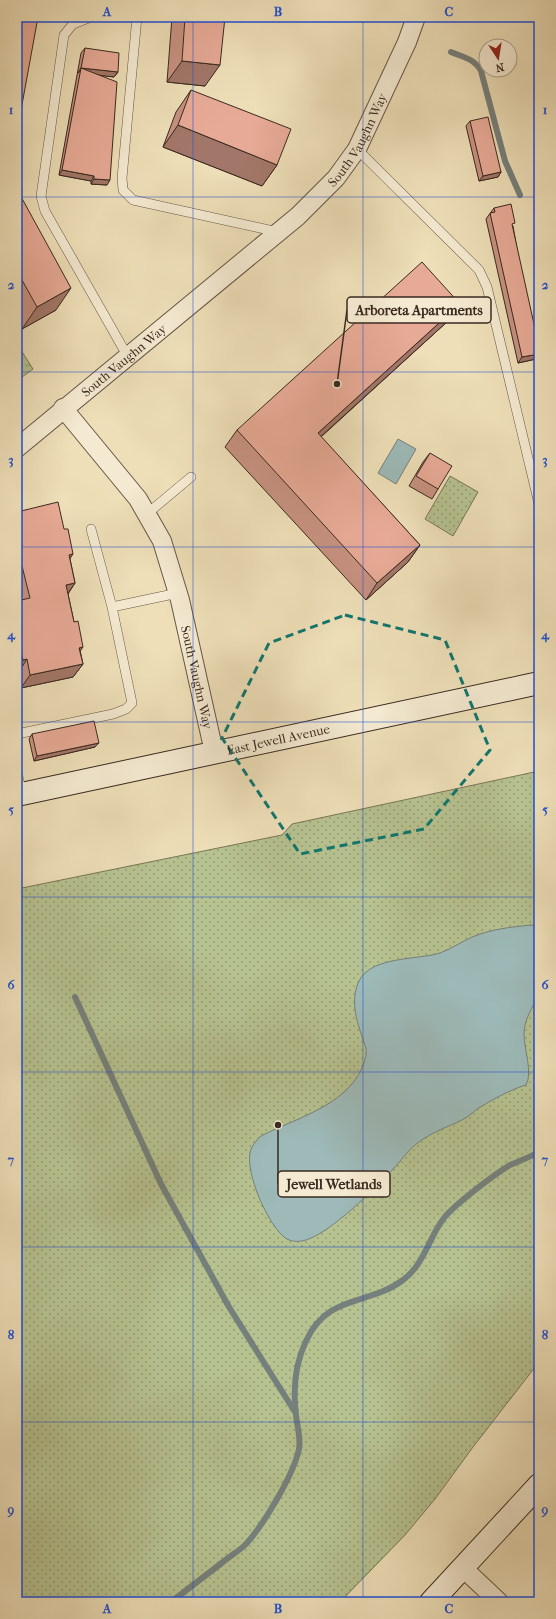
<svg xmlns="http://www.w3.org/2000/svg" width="556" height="1619" viewBox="0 0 556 1619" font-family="'IM FELL French Canon',serif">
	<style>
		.grass { fill: url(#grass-tufts); stroke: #787658 }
		.park { fill: url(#park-dots); stroke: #787658 }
		.water { fill: #9dbab9; stroke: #75807c }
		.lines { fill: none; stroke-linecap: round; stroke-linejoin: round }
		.stream { stroke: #75807c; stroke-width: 6 }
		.lane-casing { stroke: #675646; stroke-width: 10 }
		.street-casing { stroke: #675646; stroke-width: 20 }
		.secondary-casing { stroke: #3a2920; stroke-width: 24 }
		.lane { stroke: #f4ead1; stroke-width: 9 }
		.street { stroke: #f4ead1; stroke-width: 18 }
		.secondary { stroke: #f4ead1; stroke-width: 22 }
		.wall { fill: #c79281; stroke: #3a2920 }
		.shaded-wall { fill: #a27769; stroke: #3a2920 }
		.building { fill: #e7aa96; stroke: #3a2920 }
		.marked { fill: none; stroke: #0f766e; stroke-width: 3; stroke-dasharray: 8 5; stroke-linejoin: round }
		.grid { fill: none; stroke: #1d4ed8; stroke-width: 1; stroke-opacity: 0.55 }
		.labels { text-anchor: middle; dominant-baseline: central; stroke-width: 3; stroke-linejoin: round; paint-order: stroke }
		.street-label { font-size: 13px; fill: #3a2920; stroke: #f4ead1 }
		.leader { fill: none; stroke: #3a2920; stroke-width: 1.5 }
		.callout-dot { fill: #3a2920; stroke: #f4ead1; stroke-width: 1.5 }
		.callout { fill: #f4ead1; stroke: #3a2920; stroke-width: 1.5 }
		.callout-label { font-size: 14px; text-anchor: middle; font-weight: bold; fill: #3a2920 }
		.neatline { fill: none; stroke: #1d4ed8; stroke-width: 1.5 }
		.grid-label { font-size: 13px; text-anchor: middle; font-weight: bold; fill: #1d4ed8 }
	</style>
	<defs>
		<pattern id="grass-tufts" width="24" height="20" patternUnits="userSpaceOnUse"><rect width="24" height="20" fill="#b6c290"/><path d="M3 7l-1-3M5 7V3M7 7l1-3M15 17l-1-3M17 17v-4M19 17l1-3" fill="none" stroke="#959e75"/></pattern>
		<pattern id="park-dots" width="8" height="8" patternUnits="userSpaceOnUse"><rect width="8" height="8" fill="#b6c290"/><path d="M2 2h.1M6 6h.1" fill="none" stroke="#959e75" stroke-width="1.8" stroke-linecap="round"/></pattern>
	</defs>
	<rect width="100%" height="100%" fill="#eedfb8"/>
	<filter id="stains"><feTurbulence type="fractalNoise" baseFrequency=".005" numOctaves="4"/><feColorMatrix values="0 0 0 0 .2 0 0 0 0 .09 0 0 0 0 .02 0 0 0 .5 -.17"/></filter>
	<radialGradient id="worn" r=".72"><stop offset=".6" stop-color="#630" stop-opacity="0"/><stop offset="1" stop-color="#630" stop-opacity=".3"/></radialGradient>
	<!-- grass -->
	<path class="grass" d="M 17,344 L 33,369 L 22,377 L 17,370 Z"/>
	<!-- park -->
	<path class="park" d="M 450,476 L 478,492 L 453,536 L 425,519 Z
		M 539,771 L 539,1362 L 473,1447 L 435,1499 L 405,1535 L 340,1602 L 17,1602 L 17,889 L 282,835 L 292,824 Z"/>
	<!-- water -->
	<path class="water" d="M 398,439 L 416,449 L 396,484 L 378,473 Z
		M 531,925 L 539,926 C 539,939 542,986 539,994 C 533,1007 524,1019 524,1034 C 524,1050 533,1072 526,1085 C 509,1090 492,1100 477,1109 C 472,1113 468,1117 462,1120 C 448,1127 432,1132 419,1142 C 410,1148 403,1158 396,1166 C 377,1186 329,1236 302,1241 C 295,1242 288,1241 283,1236 C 267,1222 246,1174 250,1153 C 251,1146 256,1141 261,1136 C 296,1118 345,1106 362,1068 C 365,1060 368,1053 365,1045 C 358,1025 349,1002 359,981 C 371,956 418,960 440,953 C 451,949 461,942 472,937 C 492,929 511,927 531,925 Z"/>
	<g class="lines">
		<!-- stream -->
		<path class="stream" d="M 451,52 C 463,57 475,59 481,71 L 505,161 L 520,195
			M 75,997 L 161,1184 L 229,1307 L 295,1412
			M 171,1602 C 188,1589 206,1575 223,1562 C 230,1556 239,1551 245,1545 C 263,1526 294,1474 299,1449 C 301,1438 297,1426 296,1415 C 293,1391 295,1364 306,1341 C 328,1293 369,1306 403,1280 C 424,1265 429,1237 444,1218 C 454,1205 496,1173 510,1165 C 520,1161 530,1157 539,1152"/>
		<!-- lane casing -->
		<g class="lane-casing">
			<path id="lane" d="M 91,17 L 73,24 L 64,35 L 41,196 L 45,211 L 128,357
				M 137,17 L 122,178 L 123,190 L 133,200 L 278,232
				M 357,149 L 479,270 L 487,287 L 539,504
				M 148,513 L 191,477
				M 91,529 L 112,607
				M 17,734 L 113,714 L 126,709 L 132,703 L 112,607 L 178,593
				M 17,772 L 22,794"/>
		</g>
		<!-- street casing -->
		<g class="street-casing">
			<g id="street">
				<path id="s1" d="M 63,408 L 138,499 L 162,541 L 180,600 L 214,752"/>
				<path id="s2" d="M 17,448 L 298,216 L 336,178 L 357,149 L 407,42 L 416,17"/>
				<path d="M 463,1568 L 499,1602"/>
			</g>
		</g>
		<!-- secondary casing -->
		<g class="secondary-casing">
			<g id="secondary">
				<path id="s3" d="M 17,795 L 539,683"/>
				<path d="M 431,1602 L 539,1485"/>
			</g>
		</g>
		<!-- lane -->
		<use href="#lane" class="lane"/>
		<!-- street -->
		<use href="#street" class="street"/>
		<!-- secondary -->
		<use href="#secondary" class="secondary"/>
	</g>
	<!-- wall -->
	<path class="wall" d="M 172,17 L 225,17 L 205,86 L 167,82 Z
		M 85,48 L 118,72 L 114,77 L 99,75 L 107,185 L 91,184 L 91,181 L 59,175 L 81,53 Z
		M 191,90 L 277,165 L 262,186 L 163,147 L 176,112 Z
		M 470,121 L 501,172 L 498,177 L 479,181 L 466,126 Z
		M 17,194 L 56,310 L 22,329 L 17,320 Z
		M 494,208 L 513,226 L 536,359 L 518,363 L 486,219 Z
		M 448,321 L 321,437 L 420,545 L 408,562 L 366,600 L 225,447 L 237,430 Z
		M 430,453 L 438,489 L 432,499 L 409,486 L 423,462 Z
		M 17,512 L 70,559 L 75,583 L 68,594 L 83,664 L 73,677 L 21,688 L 18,673 L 17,673 L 17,601 L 18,600 L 17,597 Z
		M 32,734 L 95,747 L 34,761 L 29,739 Z"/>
	<!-- shaded-wall -->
	<path class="shaded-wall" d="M 182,61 L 220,65 L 205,86 L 167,82 Z
		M 81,68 L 118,72 L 114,77 L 80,73 L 81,68 L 78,73 Z
		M 178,125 L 277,165 L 262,186 L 163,147 Z
		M 62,170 L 94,176 L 91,181 L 59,175 Z
		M 501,172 L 498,177 L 479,181 L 483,176 Z
		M 94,179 L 110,180 L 107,185 L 91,184 Z
		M 71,288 L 56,310 L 22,329 L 37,307 Z
		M 460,304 L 448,321 L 306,450 L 318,433 Z
		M 539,354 L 539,355 L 536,359 L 518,363 L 522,357 Z
		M 420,545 L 408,562 L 366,600 L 377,583 Z
		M 73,554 L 64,568 L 69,555 Z
		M 22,566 L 17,574 L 17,568 L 18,567 Z
		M 75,583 L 66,596 L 66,585 Z
		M 83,647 L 74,660 L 79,648 Z
		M 27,659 L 18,673 L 17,673 L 17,669 L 23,660 Z
		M 83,664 L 73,677 L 21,688 L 30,675 Z
		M 99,743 L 95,747 L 34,761 L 37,756 Z"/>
	<!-- building -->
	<path class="building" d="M 17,17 L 38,17 L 17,132 Z
		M 185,17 L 225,17 L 220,65 L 182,61 Z
		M 85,48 L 119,53 L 118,72 L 81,68 Z
		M 81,68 L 117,82 L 110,180 L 94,179 L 94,176 L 62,170 Z
		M 191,90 L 291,129 L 277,165 L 178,125 Z
		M 488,117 L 501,172 L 483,176 L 470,121 Z
		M 19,193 L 71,288 L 37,307 L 17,271 L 17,194 Z
		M 511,204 L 515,223 L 512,224 L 539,347 L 539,354 L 522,357 L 490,213 L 495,212 L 494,208 Z
		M 422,262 L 460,304 L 318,433 L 420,545 L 377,583 L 237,430 Z
		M 430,453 L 452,466 L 438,489 L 416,476 Z
		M 58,502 L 64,529 L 68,529 L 73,554 L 69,555 L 75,583 L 66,585 L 74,622 L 78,621 L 83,647 L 79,648 L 83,664 L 30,675 L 27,659 L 23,660 L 17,633 L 17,601 L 30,598 L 22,566 L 18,567 L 17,561 L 17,512 Z
		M 94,721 L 99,743 L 37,756 L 32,734 Z"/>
	<!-- marked area -->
	<path class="marked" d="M 345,615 L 445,640 L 490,750 L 424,829 L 300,854 L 222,738 L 269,643 Z"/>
	<!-- grid -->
	<path class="grid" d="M 193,17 L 193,1602M 363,17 L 363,1602M 17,197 L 539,197M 17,372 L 539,372M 17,547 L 539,547M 17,722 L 539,722M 17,897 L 539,897M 17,1072 L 539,1072M 17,1247 L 539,1247M 17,1422 L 539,1422"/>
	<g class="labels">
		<!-- street labels -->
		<g class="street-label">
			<text stroke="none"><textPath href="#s2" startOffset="462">South Vaughn Way</textPath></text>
			<text stroke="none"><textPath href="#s2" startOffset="138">South Vaughn Way</textPath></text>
			<text stroke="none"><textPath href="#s1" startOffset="307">South Vaughn Way</textPath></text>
			<text stroke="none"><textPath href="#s3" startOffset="267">East Jewell Avenue</textPath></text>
		</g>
	</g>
	<!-- callouts -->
	<path class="leader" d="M337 384L347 310M278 1125L278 1184"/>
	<g class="callout-dot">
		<circle cx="337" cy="384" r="4"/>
		<circle cx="278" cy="1125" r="4"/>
	</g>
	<g class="callout">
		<rect x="347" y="297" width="144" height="26" rx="4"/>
		<rect x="278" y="1171" width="112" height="26" rx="4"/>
	</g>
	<g class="callout-label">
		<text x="419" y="315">Arboreta Apartments</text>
		<text x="334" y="1189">Jewell Wetlands</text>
	</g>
	<!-- margin -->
	<rect width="556" height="1619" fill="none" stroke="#eedfb8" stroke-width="44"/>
	<!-- north arrow -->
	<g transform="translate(498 58) rotate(168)"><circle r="19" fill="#f4ead1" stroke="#aa9d8a"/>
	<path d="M0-3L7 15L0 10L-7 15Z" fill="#8f2418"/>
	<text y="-6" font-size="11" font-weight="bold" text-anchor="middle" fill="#3a2920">N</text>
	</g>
	<rect x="22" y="22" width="512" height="1575" class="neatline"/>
	<g class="grid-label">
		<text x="107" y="16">A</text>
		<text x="278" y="16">B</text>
		<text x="449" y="16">C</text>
		<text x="11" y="114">1</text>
		<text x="545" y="114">1</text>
		<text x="11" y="289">2</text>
		<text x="545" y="289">2</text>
		<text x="11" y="464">3</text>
		<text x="545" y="464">3</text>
		<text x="11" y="639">4</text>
		<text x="545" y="639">4</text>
		<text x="11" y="814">5</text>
		<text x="545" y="814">5</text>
		<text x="11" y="989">6</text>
		<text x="545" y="989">6</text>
		<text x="11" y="1164">7</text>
		<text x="545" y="1164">7</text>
		<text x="11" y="1339">8</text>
		<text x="545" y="1339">8</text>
		<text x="11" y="1514">9</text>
		<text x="545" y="1514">9</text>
		<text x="107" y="1613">A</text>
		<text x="278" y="1613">B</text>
		<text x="449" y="1613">C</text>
	</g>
	<rect width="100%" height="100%" filter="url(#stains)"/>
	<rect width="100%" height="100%" fill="url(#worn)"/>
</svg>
